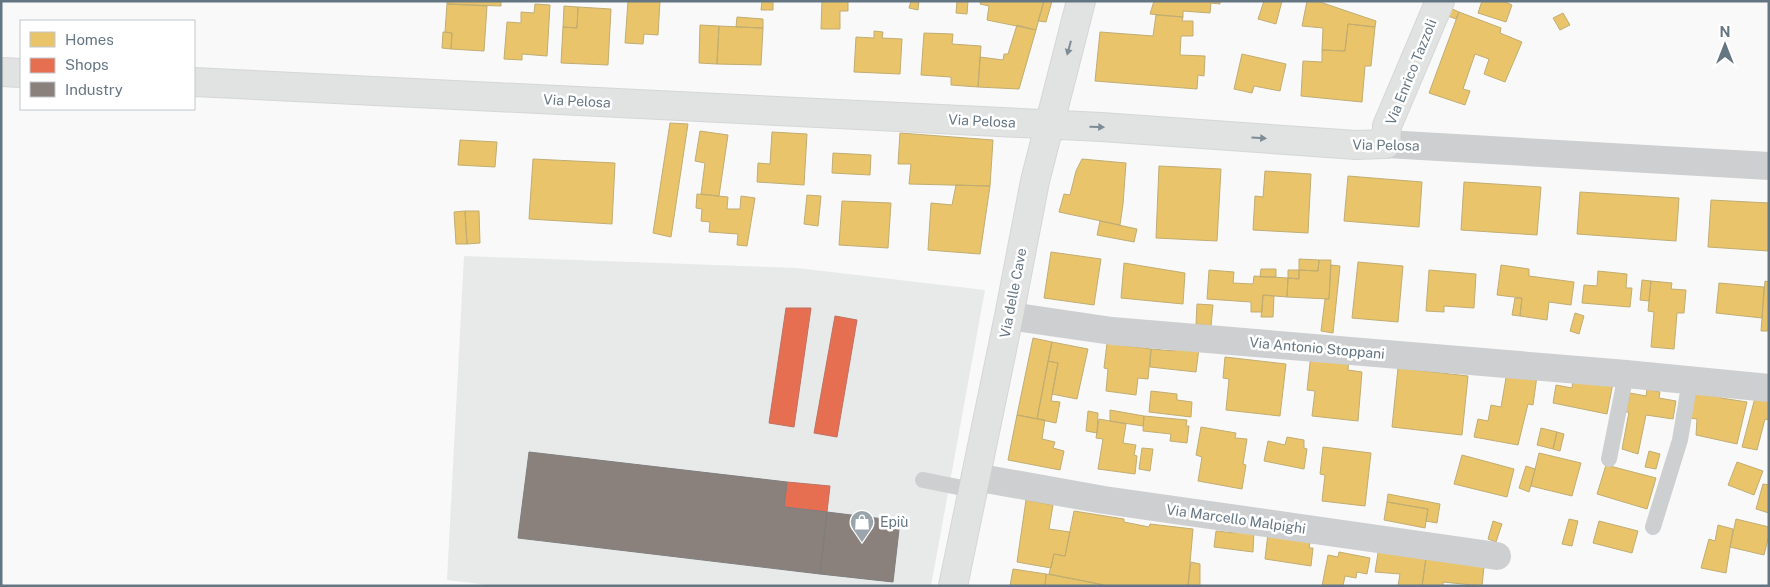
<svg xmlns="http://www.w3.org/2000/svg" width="1770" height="587" viewBox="0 0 1770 587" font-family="'Public Sans',sans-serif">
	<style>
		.built { fill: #e8e9e9 }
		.homes { fill: #e9c46a; stroke: #c1ad72 }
		.shops { fill: #e76f51; stroke: #c07160 }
		.industry { fill: #8a817c; stroke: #7f7e7e }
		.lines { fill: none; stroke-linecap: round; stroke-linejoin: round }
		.secondary-casing { stroke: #d5d6d7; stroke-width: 30 }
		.lane { stroke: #cecfd0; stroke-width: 16 }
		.street { stroke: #cecfd0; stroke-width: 28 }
		.secondary { stroke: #e1e2e2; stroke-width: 28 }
		.oneway { fill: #7e8c96 }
		.labels { text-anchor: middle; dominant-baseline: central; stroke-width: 5; stroke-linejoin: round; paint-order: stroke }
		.street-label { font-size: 14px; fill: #657683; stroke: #fff }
		.poi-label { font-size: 14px; fill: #657683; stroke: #fff; text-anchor: start }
	</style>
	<rect width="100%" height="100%" fill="#f9f9f9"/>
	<!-- built -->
	<path class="built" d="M 464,256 L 797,268 L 985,290 L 931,586 L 497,586 L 447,580 Z"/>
	<!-- homes -->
	<path class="homes" d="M 447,1 L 501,1 L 501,6 L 447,4 Z
		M 628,1 L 660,1 L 658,35 L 644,34 L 643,44 L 625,43 Z
		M 762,1 L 773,1 L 773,10 L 761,10 Z
		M 822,1 L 848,1 L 848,11 L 840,11 L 840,29 L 821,29 Z
		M 911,1 L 919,1 L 918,10 L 909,8 Z
		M 957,1 L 968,1 L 967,14 L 956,13 Z
		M 981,1 L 1044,1 L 1036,30 L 987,20 L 989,6 L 980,4 Z
		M 1044,1 L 1052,1 L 1046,22 L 1038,21 Z
		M 1154,1 L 1220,1 L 1220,4 L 1211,3 L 1210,13 L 1183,11 L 1183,17 L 1150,14 Z
		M 1264,1 L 1282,1 L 1276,24 L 1258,19 Z
		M 1307,1 L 1317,1 L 1376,21 L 1375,27 L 1348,24 L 1345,51 L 1322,50 L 1323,28 L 1302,26 Z
		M 1482,1 L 1503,1 L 1512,5 L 1506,22 L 1478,13 Z
		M 447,4 L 487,6 L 484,51 L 451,49 L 452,33 L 445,32 Z
		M 535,4 L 550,5 L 547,56 L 522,54 L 522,60 L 504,59 L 507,22 L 521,23 L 521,12 L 534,13 Z
		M 564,6 L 578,7 L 577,28 L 563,27 Z
		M 578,7 L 611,9 L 608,65 L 561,63 L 563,27 L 577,28 Z
		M 1448,7 L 1459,12 L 1456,19 L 1445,15 Z
		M 1459,12 L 1501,28 L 1500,33 L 1522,42 L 1505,82 L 1484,74 L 1489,59 L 1475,54 L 1463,89 L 1470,91 L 1465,105 L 1429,93 Z
		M 1563,13 L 1570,25 L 1560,30 L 1553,18 Z
		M 1156,15 L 1183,17 L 1182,21 L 1193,21 L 1193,36 L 1181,36 L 1180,55 L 1205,56 L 1204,76 L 1198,75 L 1197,89 L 1095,81 L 1100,32 L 1153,36 Z
		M 737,17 L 763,19 L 763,28 L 736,27 Z
		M 1348,24 L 1375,27 L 1371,66 L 1365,66 L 1362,102 L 1301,96 L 1303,61 L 1322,62 L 1322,50 L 1345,51 Z
		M 700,25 L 719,26 L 717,64 L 699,63 Z
		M 1017,25 L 1036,30 L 1019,89 L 978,87 L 980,57 L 1003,60 L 1004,54 L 1008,54 Z
		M 719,26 L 763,28 L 761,65 L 717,64 Z
		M 874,31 L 883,32 L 882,38 L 902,39 L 900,74 L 854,72 L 856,37 L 874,38 Z
		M 443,32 L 452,33 L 451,49 L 442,48 Z
		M 924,33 L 953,34 L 952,44 L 981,46 L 978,87 L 951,85 L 951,77 L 921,75 Z
		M 1242,54 L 1286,64 L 1280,91 L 1254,86 L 1252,93 L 1234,89 Z
		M 670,123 L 688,124 L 671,237 L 653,233 Z
		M 700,131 L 728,135 L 719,196 L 701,194 L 705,163 L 695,161 Z
		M 772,132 L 807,134 L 804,185 L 757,182 L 758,163 L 770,164 Z
		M 900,133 L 993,140 L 990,186 L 909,184 L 911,164 L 898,164 Z
		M 460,140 L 497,142 L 495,167 L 458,165 Z
		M 833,153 L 871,155 L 870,175 L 832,173 Z
		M 533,159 L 615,163 L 612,224 L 529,219 Z
		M 1082,159 L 1126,163 L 1123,204 L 1120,225 L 1059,212 L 1064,194 L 1070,195 L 1076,171 Z
		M 1159,166 L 1221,169 L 1217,241 L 1156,238 Z
		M 1265,171 L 1311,174 L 1308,233 L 1253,230 L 1255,196 L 1263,197 Z
		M 1348,176 L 1422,182 L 1419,227 L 1344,221 Z
		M 1464,182 L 1541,187 L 1537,235 L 1461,230 Z
		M 956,185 L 990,186 L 980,254 L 928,250 L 931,203 L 952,205 Z
		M 1580,192 L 1679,198 L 1676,241 L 1577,234 Z
		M 697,194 L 728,197 L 727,209 L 740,209 L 741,196 L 755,198 L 747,246 L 737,245 L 738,234 L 709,232 L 710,222 L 701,221 L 702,209 L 696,208 Z
		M 807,195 L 821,196 L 818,226 L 804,224 Z
		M 1711,200 L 1769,203 L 1769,251 L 1708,247 Z
		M 842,201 L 891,203 L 888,248 L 839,245 Z
		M 465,211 L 467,244 L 456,244 L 454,212 Z
		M 465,211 L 479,211 L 480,243 L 467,244 Z
		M 1100,221 L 1137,229 L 1134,242 L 1097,235 Z
		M 1051,252 L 1101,259 L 1094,305 L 1044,298 Z
		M 1299,259 L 1319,260 L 1318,271 L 1299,270 Z
		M 1319,260 L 1331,260 L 1329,299 L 1287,297 L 1288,278 L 1299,279 L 1299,270 L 1318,271 Z
		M 1358,262 L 1403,266 L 1398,322 L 1352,318 Z
		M 1124,263 L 1185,273 L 1183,304 L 1121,298 Z
		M 1331,265 L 1340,266 L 1333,333 L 1321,331 L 1325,299 L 1329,299 Z
		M 1501,265 L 1529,269 L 1529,276 L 1574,282 L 1571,305 L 1549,302 L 1547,320 L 1520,316 L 1522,298 L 1497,295 Z
		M 1261,269 L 1276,269 L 1276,277 L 1260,277 Z
		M 1209,270 L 1234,272 L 1233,283 L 1253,284 L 1254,276 L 1288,278 L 1287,297 L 1263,295 L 1262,312 L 1251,312 L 1251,302 L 1207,299 Z
		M 1288,270 L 1299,270 L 1299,279 L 1288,278 Z
		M 1429,270 L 1476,274 L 1474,308 L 1444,306 L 1444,312 L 1426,311 Z
		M 1598,271 L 1627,274 L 1626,288 L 1632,288 L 1630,307 L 1582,303 L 1584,285 L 1597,286 Z
		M 1642,280 L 1651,281 L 1649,301 L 1640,300 Z
		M 1651,281 L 1672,283 L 1671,289 L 1686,290 L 1684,313 L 1677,313 L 1674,349 L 1651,347 L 1654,312 L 1648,311 Z
		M 1765,281 L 1769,282 L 1769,331 L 1761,331 Z
		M 1719,283 L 1764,287 L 1762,318 L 1716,313 Z
		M 1263,295 L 1274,296 L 1273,317 L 1261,317 Z
		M 1515,298 L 1522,298 L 1520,316 L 1512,315 Z
		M 1197,304 L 1213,305 L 1211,326 L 1196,324 Z
		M 1575,313 L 1584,316 L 1579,334 L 1570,331 Z
		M 1033,338 L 1052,342 L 1037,419 L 1017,415 Z
		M 1052,342 L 1088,349 L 1077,399 L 1052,394 L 1058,363 L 1048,361 Z
		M 1107,343 L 1151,349 L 1148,379 L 1138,378 L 1136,395 L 1106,391 L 1108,369 L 1104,368 Z
		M 1176,345 L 1199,348 L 1196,372 L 1150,367 L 1151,349 L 1175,351 Z
		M 1311,354 L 1349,358 L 1348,370 L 1362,372 L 1358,421 L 1312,416 L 1315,391 L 1307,390 Z
		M 1225,357 L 1286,364 L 1280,416 L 1226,410 L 1229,379 L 1223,378 Z
		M 1048,361 L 1058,363 L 1051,401 L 1060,402 L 1056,423 L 1037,419 Z
		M 1398,368 L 1468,376 L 1462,435 L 1392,427 Z
		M 1507,372 L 1537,376 L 1533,405 L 1528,404 L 1518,445 L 1474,437 L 1478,419 L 1488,421 L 1491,405 L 1501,407 Z
		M 1573,378 L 1613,383 L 1607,414 L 1553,403 L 1556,385 L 1572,388 Z
		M 1647,389 L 1660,392 L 1659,398 L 1676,401 L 1673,419 L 1646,415 L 1638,454 L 1622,449 L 1629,412 L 1626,412 L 1630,393 L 1646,396 Z
		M 1693,390 L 1721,394 L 1721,398 L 1747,402 L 1737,444 L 1696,435 L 1697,419 L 1689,418 Z
		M 1151,391 L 1177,394 L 1177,400 L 1192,402 L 1191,417 L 1149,412 Z
		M 1756,394 L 1769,396 L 1769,420 L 1765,419 L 1757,450 L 1742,447 Z
		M 1110,410 L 1144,416 L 1143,426 L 1110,421 Z
		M 1088,411 L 1098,413 L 1097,433 L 1086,431 Z
		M 1017,415 L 1045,420 L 1042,439 L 1055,442 L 1053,448 L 1064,451 L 1060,470 L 1008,460 Z
		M 1144,416 L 1187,420 L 1186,426 L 1189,426 L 1187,443 L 1170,441 L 1171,434 L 1143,431 Z
		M 1099,419 L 1126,424 L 1123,443 L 1136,445 L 1134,455 L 1137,456 L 1135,474 L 1098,469 L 1103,439 L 1096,438 Z
		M 1201,427 L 1236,433 L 1235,438 L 1247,439 L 1243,464 L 1246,465 L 1242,489 L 1198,481 L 1202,457 L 1196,455 Z
		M 1541,428 L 1557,432 L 1553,449 L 1537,445 Z
		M 1557,432 L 1564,434 L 1560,451 L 1553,449 Z
		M 1287,437 L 1304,440 L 1304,448 L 1307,449 L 1304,469 L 1264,461 L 1268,441 L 1285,445 Z
		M 1323,447 L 1371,453 L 1365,506 L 1322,501 L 1325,475 L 1320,474 Z
		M 1142,448 L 1153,449 L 1150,471 L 1139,469 Z
		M 1649,451 L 1660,454 L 1656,469 L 1645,467 Z
		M 1539,453 L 1581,463 L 1572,496 L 1531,486 Z
		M 1462,455 L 1514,469 L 1507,497 L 1454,484 Z
		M 1737,462 L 1763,471 L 1754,495 L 1728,485 Z
		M 1606,465 L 1656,478 L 1647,509 L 1597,494 Z
		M 1526,466 L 1535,469 L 1529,492 L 1519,488 Z
		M 1763,484 L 1769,485 L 1769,513 L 1756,509 Z
		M 1388,494 L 1440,504 L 1437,523 L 1426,521 L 1428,509 L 1387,502 Z
		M 1026,500 L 1053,505 L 1049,529 L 1070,532 L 1065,556 L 1054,554 L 1051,568 L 1017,562 Z
		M 1387,502 L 1428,509 L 1425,528 L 1384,520 Z
		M 1074,511 L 1124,519 L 1124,522 L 1149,527 L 1150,524 L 1193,529 L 1188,586 L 1108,586 L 1049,574 L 1054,554 L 1065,556 Z
		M 1569,519 L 1578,521 L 1572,546 L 1562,544 Z
		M 1736,519 L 1769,527 L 1769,535 L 1764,555 L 1730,547 Z
		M 1493,521 L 1502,524 L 1496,542 L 1488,539 Z
		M 1599,521 L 1638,531 L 1632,553 L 1593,543 Z
		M 1718,525 L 1733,529 L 1726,573 L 1701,568 L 1709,539 L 1715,541 Z
		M 1235,527 L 1254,530 L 1253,552 L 1214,547 L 1216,531 L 1235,533 Z
		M 1268,533 L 1311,538 L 1309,548 L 1313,548 L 1311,566 L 1265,559 Z
		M 1379,547 L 1426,558 L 1422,586 L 1398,586 L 1400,574 L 1375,572 Z
		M 1339,552 L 1370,558 L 1367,574 L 1357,572 L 1356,578 L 1345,576 L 1343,586 L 1322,586 L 1328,555 L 1338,557 Z
		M 1426,558 L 1484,566 L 1482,586 L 1443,582 L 1443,586 L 1422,586 Z
		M 1191,562 L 1200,564 L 1200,586 L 1188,586 Z
		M 1013,569 L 1046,574 L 1045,586 L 1010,586 Z
		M 1046,574 L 1085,581 L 1108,586 L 1045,586 Z"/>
	<!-- shops -->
	<path class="shops" d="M 786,308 L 811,308 L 794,427 L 769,423 Z
		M 835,316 L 857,320 L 837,437 L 814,433 Z
		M 787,482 L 830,486 L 827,512 L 784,507 Z"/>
	<!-- industry -->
	<path class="industry" d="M 529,452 L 787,482 L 784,507 L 827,512 L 820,574 L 518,538 Z
		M 827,512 L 900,521 L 893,582 L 820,574 Z"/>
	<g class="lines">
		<!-- secondary casing -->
		<g class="secondary-casing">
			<path id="secondary" d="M 1,72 L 21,73
				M 194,82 L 1101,127 L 1356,145 L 1386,144 L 1387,126 L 1440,1
				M 953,586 L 1009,316 L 1035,181 L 1081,1"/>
		</g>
		<!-- lane -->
		<path class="lane" d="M 1609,459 L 1626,374
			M 923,480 L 973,490
			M 1653,527 L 1680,440 L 1690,380"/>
		<!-- street -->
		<path class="street" d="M 1386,144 L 1769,166
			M 1009,316 L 1112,331 L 1626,374 L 1769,388
			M 975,477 L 1104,500 L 1497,556"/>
		<!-- secondary -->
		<use href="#secondary" class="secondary"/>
	</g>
	<!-- one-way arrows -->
	<defs><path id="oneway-solid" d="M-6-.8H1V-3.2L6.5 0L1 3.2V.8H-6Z" transform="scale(1.25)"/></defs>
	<g class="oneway">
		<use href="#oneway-solid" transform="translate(1069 48) rotate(105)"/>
		<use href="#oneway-solid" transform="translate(1097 127) rotate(2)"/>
		<use href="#oneway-solid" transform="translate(1259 138) rotate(4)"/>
	</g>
	<!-- icons -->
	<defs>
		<g id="shop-pin" transform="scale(1.25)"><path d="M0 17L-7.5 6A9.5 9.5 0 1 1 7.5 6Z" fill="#99a4ac" stroke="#fff"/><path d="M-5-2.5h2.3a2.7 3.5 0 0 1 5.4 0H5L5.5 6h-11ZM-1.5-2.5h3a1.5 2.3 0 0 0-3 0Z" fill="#fff"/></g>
	</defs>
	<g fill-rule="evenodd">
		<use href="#shop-pin" x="862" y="522"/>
	</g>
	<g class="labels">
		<!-- street labels -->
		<g class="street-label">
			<text transform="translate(1411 72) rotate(-68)">Via Enrico Tazzoli</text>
			<text transform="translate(577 101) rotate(3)">Via Pelosa</text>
			<text transform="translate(982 121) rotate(3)">Via Pelosa</text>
			<text transform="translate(1386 145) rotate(1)">Via Pelosa</text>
			<text transform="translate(1013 293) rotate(-79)">Via delle Cave</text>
			<text transform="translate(1317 348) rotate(5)">Via Antonio Stoppani</text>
			<text transform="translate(1236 519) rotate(8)">Via Marcello Malpighi</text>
		</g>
		<!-- poi labels -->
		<g class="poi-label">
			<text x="880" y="522">Epiù</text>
		</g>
	</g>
	<!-- border -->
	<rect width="1770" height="587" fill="none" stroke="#657683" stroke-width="5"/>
	<!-- legend -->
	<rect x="20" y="20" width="175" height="90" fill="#ffffff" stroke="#c1c8cd"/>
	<rect x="30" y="32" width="25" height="15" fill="#e9c46a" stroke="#c1c8cd"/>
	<text x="65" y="45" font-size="15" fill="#657683">Homes</text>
	<rect x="30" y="58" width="25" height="15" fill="#e76f51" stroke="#c1c8cd"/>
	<text x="65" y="70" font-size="15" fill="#657683">Shops</text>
	<rect x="30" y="82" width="25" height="15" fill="#8a817c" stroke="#c1c8cd"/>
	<text x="65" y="95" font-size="15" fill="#657683">Industry</text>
	<!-- north arrow -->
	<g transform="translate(1725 45)" stroke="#ffffff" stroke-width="4" paint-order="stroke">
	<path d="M0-4L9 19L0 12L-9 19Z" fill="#657683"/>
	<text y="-8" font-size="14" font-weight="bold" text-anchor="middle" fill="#657683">N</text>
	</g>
</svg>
